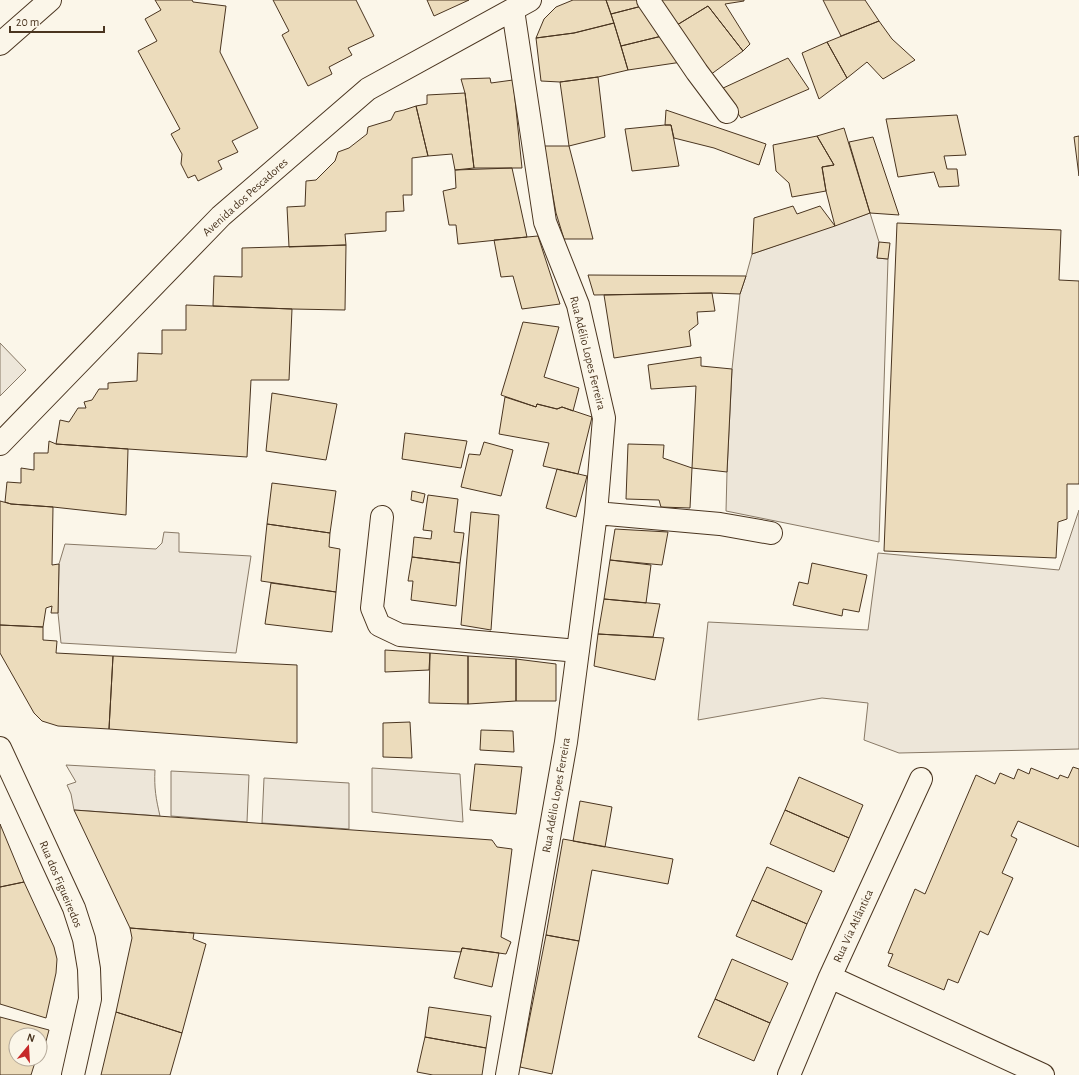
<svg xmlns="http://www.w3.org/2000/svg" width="1079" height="1075" viewBox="0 0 1079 1075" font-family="'Alegreya Sans',sans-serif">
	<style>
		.green { fill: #ede6d9; stroke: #887966 }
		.building { fill: #ecdcbc; stroke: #4a3520 }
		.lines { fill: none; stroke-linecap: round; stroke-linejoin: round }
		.minor-casing { stroke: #4a3520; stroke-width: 24 }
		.minor { stroke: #fbf6e9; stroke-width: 22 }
		.labels { text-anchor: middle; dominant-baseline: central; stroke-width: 3; stroke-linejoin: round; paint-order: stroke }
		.street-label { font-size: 12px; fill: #4a3520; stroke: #fbf6e9 }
	</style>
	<rect width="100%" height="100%" fill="#fbf6e9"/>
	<!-- green -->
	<path class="green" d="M 870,213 L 879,242 L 877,258 L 888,259 L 879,542 L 726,511 L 727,472 L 732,369 L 740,294 L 746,276 L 752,254 Z
		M 0,343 L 26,370 L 0,396 Z
		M 1079,510 L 1079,749 L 899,753 L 864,740 L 868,703 L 822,698 L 698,720 L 708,622 L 868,630 L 878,553 L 1059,570 Z
		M 164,532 L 179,533 L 179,552 L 251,556 L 236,653 L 61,643 L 58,613 L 59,564 L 65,544 L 156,549 L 162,543 Z
		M 66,765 L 155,770 C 154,788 156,799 160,816 L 74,810 L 71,794 L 67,785 L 76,782 Z
		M 372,768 L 460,774 L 463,822 L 372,812 Z
		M 171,771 L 249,775 L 247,822 L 171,816 Z
		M 264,778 L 349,783 L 349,829 L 262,823 Z"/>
	<!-- building -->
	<path class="building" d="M 155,0 L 192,0 L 193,2 L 226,6 L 220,52 L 258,128 L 232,141 L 238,152 L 218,161 L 222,169 L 198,181 L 195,175 L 188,178 L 181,164 L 182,154 L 171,134 L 180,129 L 138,51 L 157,41 L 145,19 L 161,10 Z
		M 273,0 L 356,0 L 374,36 L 348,48 L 352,55 L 329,67 L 332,74 L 308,86 L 282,35 L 289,31 Z
		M 427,0 L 469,0 L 434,16 Z
		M 573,0 L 606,0 L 614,23 L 574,33 L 536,38 L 544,19 L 556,7 Z
		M 606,0 L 643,0 L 646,5 L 611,14 Z
		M 661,0 L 744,0 L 744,1 L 725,4 L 750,44 L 743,51 L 708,6 L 677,25 Z
		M 823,0 L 865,0 L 879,21 L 841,36 Z
		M 646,5 L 662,36 L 621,46 L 611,14 Z
		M 708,6 L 743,51 L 710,75 L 677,25 Z
		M 879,21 L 892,39 L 915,60 L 883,79 L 867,62 L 847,78 L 827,42 Z
		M 614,23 L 628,70 L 598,77 L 560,82 L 541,81 L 536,38 L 574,33 Z
		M 662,36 L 682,62 L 628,70 L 621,46 Z
		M 827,42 L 847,78 L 819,99 L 802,53 Z
		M 788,58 L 809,89 L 741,118 L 721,89 Z
		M 598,77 L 605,137 L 569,146 L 560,82 Z
		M 490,78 L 491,83 L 513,80 L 522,168 L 474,168 L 465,93 L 461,79 Z
		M 465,93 L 474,168 L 455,170 L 452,154 L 428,156 L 416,106 L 427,104 L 427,95 Z
		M 416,106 L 428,156 L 412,158 L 412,195 L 403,195 L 404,211 L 386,212 L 386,231 L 345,234 L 346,245 L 289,247 L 287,207 L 305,206 L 306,181 L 316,180 L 335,161 L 338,152 L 349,148 L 367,134 L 368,127 L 391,120 L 395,112 L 404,110 Z
		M 666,110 L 766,144 L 759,165 L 714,148 L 674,138 L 671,125 L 665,125 Z
		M 957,115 L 966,155 L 944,156 L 947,169 L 957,169 L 959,186 L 939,187 L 934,172 L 898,177 L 886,119 Z
		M 665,125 L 671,125 L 679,166 L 632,171 L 625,129 Z
		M 844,128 L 870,213 L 835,226 L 826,191 L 822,167 L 834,165 L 817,136 Z
		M 817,136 L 834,165 L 822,167 L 826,191 L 792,197 L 789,183 L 776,171 L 773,145 Z
		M 1079,136 L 1079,176 L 1074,137 Z
		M 873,137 L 899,215 L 870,213 L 849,142 Z
		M 544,146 L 569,146 L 593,239 L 564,239 L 556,213 Z
		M 512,168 L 527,237 L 458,244 L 456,225 L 449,225 L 443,191 L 456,188 L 455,170 Z
		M 793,206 L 797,214 L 820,206 L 835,226 L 752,254 L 754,218 Z
		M 897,223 L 1061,230 L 1059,280 L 1079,281 L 1079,484 L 1067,484 L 1067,519 L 1058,522 L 1056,558 L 884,551 Z
		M 538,236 L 560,304 L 522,309 L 513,276 L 501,277 L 494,240 Z
		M 879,242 L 890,243 L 888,259 L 877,258 Z
		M 346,245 L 345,310 L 292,309 L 213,306 L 214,276 L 242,277 L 242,248 Z
		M 588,275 L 746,276 L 740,294 L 712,293 L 594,295 Z
		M 712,293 L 715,311 L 697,312 L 698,324 L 689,331 L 691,346 L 614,358 L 604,295 Z
		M 186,305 L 292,309 L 289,380 L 251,380 L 247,457 L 128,449 L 56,444 L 60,420 L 69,422 L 78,408 L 86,408 L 84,402 L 92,400 L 99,389 L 108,389 L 108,383 L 137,381 L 138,353 L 162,354 L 162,330 L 186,330 Z
		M 523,322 L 559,327 L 544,377 L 579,388 L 573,411 L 562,407 L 557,409 L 537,404 L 536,407 L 501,395 Z
		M 701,357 L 701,366 L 732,369 L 727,472 L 692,468 L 696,386 L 651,389 L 648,365 Z
		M 272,393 L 337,404 L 326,460 L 266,451 Z
		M 505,397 L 536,407 L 537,404 L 557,409 L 562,407 L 592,417 L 578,474 L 543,466 L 549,443 L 499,434 Z
		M 405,433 L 467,441 L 461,468 L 402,459 Z
		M 49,441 L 56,444 L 128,449 L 126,515 L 53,507 L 11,504 L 5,502 L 7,482 L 21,483 L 21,468 L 34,470 L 34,453 L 48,453 Z
		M 484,442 L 513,450 L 501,496 L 461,487 L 469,454 L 480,455 Z
		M 628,444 L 664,445 L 663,458 L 692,468 L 690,508 L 661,507 L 659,500 L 626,499 Z
		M 557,469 L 587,476 L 576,517 L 546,508 Z
		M 272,483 L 336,491 L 330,533 L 267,524 Z
		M 412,491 L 425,494 L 423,503 L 411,500 Z
		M 428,495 L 458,499 L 454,532 L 464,533 L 460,563 L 412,557 L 414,537 L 431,539 L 432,531 L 423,530 Z
		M 0,501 L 11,504 L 53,507 L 52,565 L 59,564 L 58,613 L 51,613 L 52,606 L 46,608 L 43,627 L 0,625 Z
		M 471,512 L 499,515 L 491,630 L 461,625 Z
		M 267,524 L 330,533 L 329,547 L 340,549 L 336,592 L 261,581 Z
		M 615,529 L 668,532 L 662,565 L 610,560 Z
		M 412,557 L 460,563 L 456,606 L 411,600 L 413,581 L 408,581 Z
		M 610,560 L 651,565 L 646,603 L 604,599 Z
		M 812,563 L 867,575 L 859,612 L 843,609 L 842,616 L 793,605 L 799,582 L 808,584 Z
		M 271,583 L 336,592 L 332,632 L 265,624 Z
		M 604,599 L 660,604 L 653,637 L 598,634 Z
		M 0,625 L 43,627 L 43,640 L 57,641 L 56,653 L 113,656 L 109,729 L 58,726 L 42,721 L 34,713 L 0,653 Z
		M 598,634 L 664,638 L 655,680 L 594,666 Z
		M 385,650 L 430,653 L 429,670 L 385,672 Z
		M 430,653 L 468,656 L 468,704 L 429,703 Z
		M 113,656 L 297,665 L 297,743 L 109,729 Z
		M 468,656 L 516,659 L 516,701 L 468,704 Z
		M 516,659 L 556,664 L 556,701 L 516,701 Z
		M 410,722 L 412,758 L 383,757 L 383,723 Z
		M 481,730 L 513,731 L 514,752 L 480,750 Z
		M 475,764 L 522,767 L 516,814 L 470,810 Z
		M 1073,767 L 1079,769 L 1079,847 L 1018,821 L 1011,836 L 1017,839 L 1002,873 L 1013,878 L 988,935 L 980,931 L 958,983 L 948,979 L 944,990 L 888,966 L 893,954 L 888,953 L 915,889 L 925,894 L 976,775 L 995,784 L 1000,773 L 1014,779 L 1018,769 L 1029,774 L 1031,768 L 1058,779 L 1060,775 L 1068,778 Z
		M 799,777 L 863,805 L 849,838 L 785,810 Z
		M 580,801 L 612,807 L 605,847 L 573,841 Z
		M 74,810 L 492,840 L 497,847 L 512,849 L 501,937 L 511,942 L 506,954 L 462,948 L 461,952 L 194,933 L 130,928 Z
		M 785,810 L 849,838 L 834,872 L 770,844 Z
		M 0,824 L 24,882 L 0,887 Z
		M 563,839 L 673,859 L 668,884 L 592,870 L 579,941 L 546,935 Z
		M 767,867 L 822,891 L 807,924 L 752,900 Z
		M 24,882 L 54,947 L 57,959 L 56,973 L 46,1018 L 0,1004 L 0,887 Z
		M 752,900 L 807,924 L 792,960 L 736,936 Z
		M 130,928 L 194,933 L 193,939 L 206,944 L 182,1033 L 116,1012 L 132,938 Z
		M 546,935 L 579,941 L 552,1074 L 520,1067 Z
		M 462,948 L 499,953 L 492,987 L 454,978 Z
		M 732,959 L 788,983 L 770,1023 L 715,999 Z
		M 715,999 L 770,1023 L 754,1061 L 698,1037 Z
		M 429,1007 L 491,1016 L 486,1048 L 425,1037 Z
		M 116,1012 L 182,1033 L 170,1075 L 101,1075 Z
		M 0,1017 L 49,1030 L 42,1056 L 40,1055 L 40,1035 L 16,1035 L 16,1059 L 36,1059 L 31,1075 L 0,1075 Z
		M 425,1037 L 486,1048 L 482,1075 L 433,1075 L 417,1072 Z"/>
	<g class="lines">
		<!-- minor casing -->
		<g class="minor-casing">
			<path id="minor" d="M 648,0 L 697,72 L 727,112
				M 0,44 L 50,0
				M 0,444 L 221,216 L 368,89 L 530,0
				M 596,513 L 720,524 L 771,533
				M 382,517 L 372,608 L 379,625 L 400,635 L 578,651
				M 0,748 L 74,908 L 84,939 L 89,969 L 90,999 L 73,1075
				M 830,977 L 1043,1075
				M 507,1075 L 566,742 L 596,513 L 604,418 L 578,305 L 545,222 L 513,10
				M 789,1075 L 830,977 L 921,779"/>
		</g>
		<!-- minor -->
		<use href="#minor" class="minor"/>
	</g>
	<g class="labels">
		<!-- street labels -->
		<g class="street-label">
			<text transform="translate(245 197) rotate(-42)">Avenida dos Pescadores</text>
			<text transform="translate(588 353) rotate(76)">Rua Adélio Lopes Ferreira</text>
			<text transform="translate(556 795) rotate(-80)">Rua Adélio Lopes Ferreira</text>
			<text transform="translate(61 884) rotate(67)">Rua dos Figueiredos</text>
			<text transform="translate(853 926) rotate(-65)">Rua Via Atlântica</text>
		</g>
	</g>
	<!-- north arrow -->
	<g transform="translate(28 1047) rotate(18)"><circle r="19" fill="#fbf6e9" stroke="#b4a999"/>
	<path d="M0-3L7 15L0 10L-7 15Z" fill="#c62828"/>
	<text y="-6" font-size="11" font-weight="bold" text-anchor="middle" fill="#4a3520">N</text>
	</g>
	<!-- scale -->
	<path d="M10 26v6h94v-6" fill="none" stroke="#4a3520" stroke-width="2"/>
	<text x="16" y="26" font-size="12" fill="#4a3520" stroke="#fbf6e9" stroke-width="3" paint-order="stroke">20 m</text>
</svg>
